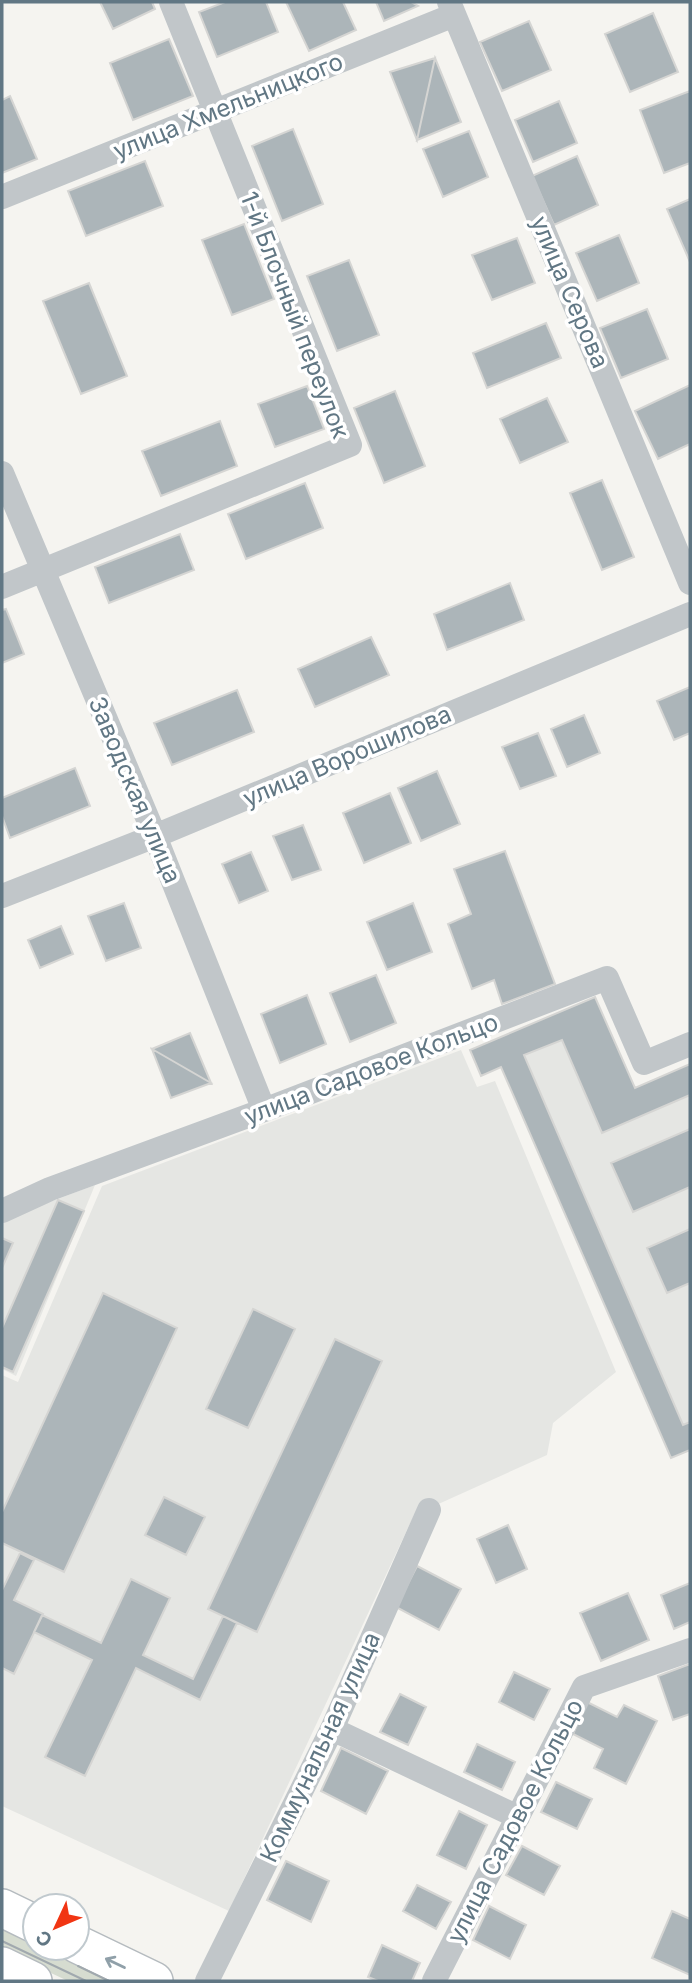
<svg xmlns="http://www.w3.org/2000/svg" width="692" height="1983" viewBox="0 0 692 1983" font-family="Inter,sans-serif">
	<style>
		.built { fill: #e5e6e3 }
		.green { fill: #d6dcd0 }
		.building { fill: #acb5b9; stroke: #d5d5d3; stroke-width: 2 }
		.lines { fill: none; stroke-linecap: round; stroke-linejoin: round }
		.secondary-casing { stroke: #b5bbbf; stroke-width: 40 }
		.street { stroke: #c1c6c9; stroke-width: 24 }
		.secondary { stroke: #fff; stroke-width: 37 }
		.tram { stroke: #a1a9ae; stroke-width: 2 }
		.oneway { stroke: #90a0a9 }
		.labels { text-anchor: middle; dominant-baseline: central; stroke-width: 7; stroke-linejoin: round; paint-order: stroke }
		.street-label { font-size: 24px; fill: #617784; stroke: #fff }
	</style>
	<rect width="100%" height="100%" fill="#f5f4f0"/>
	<!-- built -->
	<path class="built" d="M 595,997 L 635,1088 L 690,1064 L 690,1450 L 671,1458 L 502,1067 L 481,1076 L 470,1050 Z
		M 461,1050 L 477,1087 L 495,1081 L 616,1372 L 553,1423 L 547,1455 L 414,1515 L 229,1911 L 2,1806 L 2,1375 L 18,1382 L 102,1186 Z
		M 95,1185 L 16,1376 L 2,1369 L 2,1220 Z"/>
	<!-- green -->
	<path class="green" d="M 2,1917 L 35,1933 L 35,1948 L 67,1948 L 138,1981 L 68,1981 L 2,1950 Z"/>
	<!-- building -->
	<path class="building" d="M 100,2 L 152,2 L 155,9 L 113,29 Z
		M 225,2 L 266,2 L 278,32 L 217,57 L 199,12 Z
		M 286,2 L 343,2 L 356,30 L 309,51 Z
		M 376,2 L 411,2 L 418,6 L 384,21 Z
		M 653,13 L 678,72 L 630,92 L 605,34 Z
		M 529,21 L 551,70 L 502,91 L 480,42 Z
		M 169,39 L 193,96 L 133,120 L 110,63 Z
		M 435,58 L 417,140 L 390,72 Z
		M 435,58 L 461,122 L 417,140 Z
		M 690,91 L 690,163 L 664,173 L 640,110 Z
		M 10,96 L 37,159 L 2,173 L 2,100 Z
		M 559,101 L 577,143 L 533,162 L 515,120 Z
		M 293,129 L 323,204 L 282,221 L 252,146 Z
		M 469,131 L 488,177 L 443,197 L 423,149 Z
		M 577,156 L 598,205 L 554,225 L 532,176 Z
		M 145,161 L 163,206 L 86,236 L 68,191 Z
		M 690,199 L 690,262 L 667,209 Z
		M 244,224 L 274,299 L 232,315 L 202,240 Z
		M 619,235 L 639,283 L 597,301 L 576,253 Z
		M 517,238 L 535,283 L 492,300 L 472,255 Z
		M 349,260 L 379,335 L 337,351 L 307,276 Z
		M 89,283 L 127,376 L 81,394 L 43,301 Z
		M 647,309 L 668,359 L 621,378 L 600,328 Z
		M 546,323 L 561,358 L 487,388 L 473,353 Z
		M 690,385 L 690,444 L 658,459 L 635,411 Z
		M 307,386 L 324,429 L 275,447 L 258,404 Z
		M 395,391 L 425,466 L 384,483 L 354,408 Z
		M 547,398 L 568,442 L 520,463 L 500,419 Z
		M 220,421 L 237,466 L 161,496 L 142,451 Z
		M 602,480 L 634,557 L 602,570 L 570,493 Z
		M 305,483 L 323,528 L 246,559 L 228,514 Z
		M 180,534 L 194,570 L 109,603 L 95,567 Z
		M 510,583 L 524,620 L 447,650 L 434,614 Z
		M 6,609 L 24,654 L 2,663 L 2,610 Z
		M 371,637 L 389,675 L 315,707 L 298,669 Z
		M 690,687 L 690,733 L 674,740 L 657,701 Z
		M 237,690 L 254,732 L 172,765 L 154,723 Z
		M 584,715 L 600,753 L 567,767 L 551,729 Z
		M 538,733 L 556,776 L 520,789 L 502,747 Z
		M 75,768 L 90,806 L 10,838 L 2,816 L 2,798 Z
		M 437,771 L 460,824 L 421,841 L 398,788 Z
		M 390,793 L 411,843 L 364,863 L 343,813 Z
		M 303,825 L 321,870 L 292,880 L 273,836 Z
		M 505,851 L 555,984 L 502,1004 L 494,980 L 472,989 L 448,924 L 471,914 L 454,869 Z
		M 251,852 L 268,891 L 239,903 L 222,864 Z
		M 124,903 L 141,948 L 106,961 L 88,916 Z
		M 413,903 L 432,952 L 387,970 L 367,922 Z
		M 61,926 L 73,954 L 40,968 L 28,940 Z
		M 376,975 L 396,1023 L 350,1042 L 330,993 Z
		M 307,995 L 326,1044 L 280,1063 L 261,1014 Z
		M 595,997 L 635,1088 L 690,1064 L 690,1095 L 602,1133 L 562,1040 L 524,1055 L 683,1425 L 690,1422 L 690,1450 L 671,1458 L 501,1067 L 481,1076 L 470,1050 Z
		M 190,1033 L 211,1083 L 152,1049 Z
		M 152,1049 L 211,1083 L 171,1098 Z
		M 690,1129 L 690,1187 L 633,1212 L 611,1163 Z
		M 58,1200 L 84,1211 L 13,1372 L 2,1367 L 2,1328 Z
		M 690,1229 L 690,1283 L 667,1293 L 647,1248 Z
		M 2,1238 L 13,1243 L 2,1268 Z
		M 103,1293 L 177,1328 L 64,1572 L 2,1543 L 2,1512 Z
		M 253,1309 L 295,1329 L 248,1428 L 206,1409 Z
		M 335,1339 L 382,1361 L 257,1632 L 208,1609 Z
		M 164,1497 L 205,1517 L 186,1555 L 145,1535 Z
		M 508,1525 L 527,1569 L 496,1583 L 477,1539 Z
		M 20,1553 L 34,1560 L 14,1600 L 43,1614 L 14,1674 L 2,1668 L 2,1590 Z
		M 417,1566 L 461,1589 L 439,1630 L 396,1607 Z
		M 131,1579 L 170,1598 L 143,1655 L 193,1679 L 223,1616 L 237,1623 L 200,1700 L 136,1668 L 85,1776 L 45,1757 L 92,1660 L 34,1632 L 42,1615 L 101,1643 Z
		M 690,1583 L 690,1622 L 674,1629 L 661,1595 Z
		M 628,1593 L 649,1640 L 601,1661 L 580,1613 Z
		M 690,1664 L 690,1714 L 673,1720 L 658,1676 Z
		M 514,1672 L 550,1689 L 534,1720 L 499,1702 Z
		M 400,1694 L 426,1707 L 408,1745 L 380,1732 Z
		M 587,1702 L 617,1717 L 624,1705 L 657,1721 L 626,1784 L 594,1768 L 603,1749 L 573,1734 Z
		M 477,1744 L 515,1762 L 502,1790 L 464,1772 Z
		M 341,1748 L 388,1771 L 366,1814 L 321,1791 Z
		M 556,1782 L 592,1799 L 577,1829 L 541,1812 Z
		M 459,1811 L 487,1825 L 466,1869 L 437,1855 Z
		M 522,1846 L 560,1866 L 544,1895 L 506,1875 Z
		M 286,1861 L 329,1881 L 311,1922 L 267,1900 Z
		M 417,1885 L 451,1902 L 436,1929 L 403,1911 Z
		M 489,1906 L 526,1925 L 510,1959 L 473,1940 Z
		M 672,1911 L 690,1919 L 690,1975 L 652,1958 Z
		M 382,1945 L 420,1963 L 412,1981 L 378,1981 L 368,1977 Z"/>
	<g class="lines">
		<!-- secondary casing -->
		<g class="secondary-casing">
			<path id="secondary" d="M 2,1908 L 35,1924
				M 77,1944 L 154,1981
				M 2,1966 L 33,1981"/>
		</g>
		<!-- street -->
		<path class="street" d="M 449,2 L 690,583
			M 2,197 L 454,15
			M 2,473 L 155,836 L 264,1110
			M 2,587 L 350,445 L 171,2
			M 2,896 L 155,836 L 690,614
			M 2,1211 L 50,1189 L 264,1110 L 607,978 L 644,1063 L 690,1044
			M 332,1729 L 518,1817
			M 207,1981 L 332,1729 L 429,1510
			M 434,1981 L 584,1687 L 690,1650"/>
		<!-- secondary -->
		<use href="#secondary" class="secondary"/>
		<!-- tram -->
		<path class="tram" d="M 2,1941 L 86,1981
			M 78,1966 L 109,1981"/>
	</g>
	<!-- one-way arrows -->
	<defs><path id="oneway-shaft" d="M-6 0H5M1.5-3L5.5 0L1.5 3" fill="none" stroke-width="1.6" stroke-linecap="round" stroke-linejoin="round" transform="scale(1.75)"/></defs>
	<use class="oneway" href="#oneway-shaft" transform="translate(115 1963) rotate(-154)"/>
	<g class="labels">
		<!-- street labels -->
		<g class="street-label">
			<text transform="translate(228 106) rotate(-22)">улица Хмельницкого</text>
			<text transform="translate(570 292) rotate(67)">улица Серова</text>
			<text transform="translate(295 315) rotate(69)">1-й Блочный переулок</text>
			<text transform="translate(347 756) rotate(-23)">улица Ворошилова</text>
			<text transform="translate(135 790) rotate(67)">Заводская улица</text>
			<text transform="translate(371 1069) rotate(-21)">улица Садовое Кольцо</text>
			<text transform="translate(320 1747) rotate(-65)">Коммунальная улица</text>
			<text transform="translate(515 1821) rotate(-63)">улица Садовое Кольцо</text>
		</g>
	</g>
	<!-- border -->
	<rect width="692" height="1983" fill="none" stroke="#617784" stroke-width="7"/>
	<!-- north arrow -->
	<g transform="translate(56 1927) rotate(226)"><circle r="33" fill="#ffffff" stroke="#c0c9ce" stroke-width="2"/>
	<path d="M0-5L12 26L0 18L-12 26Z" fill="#f13513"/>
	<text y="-10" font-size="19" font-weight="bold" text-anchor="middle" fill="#617784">С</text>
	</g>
</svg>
